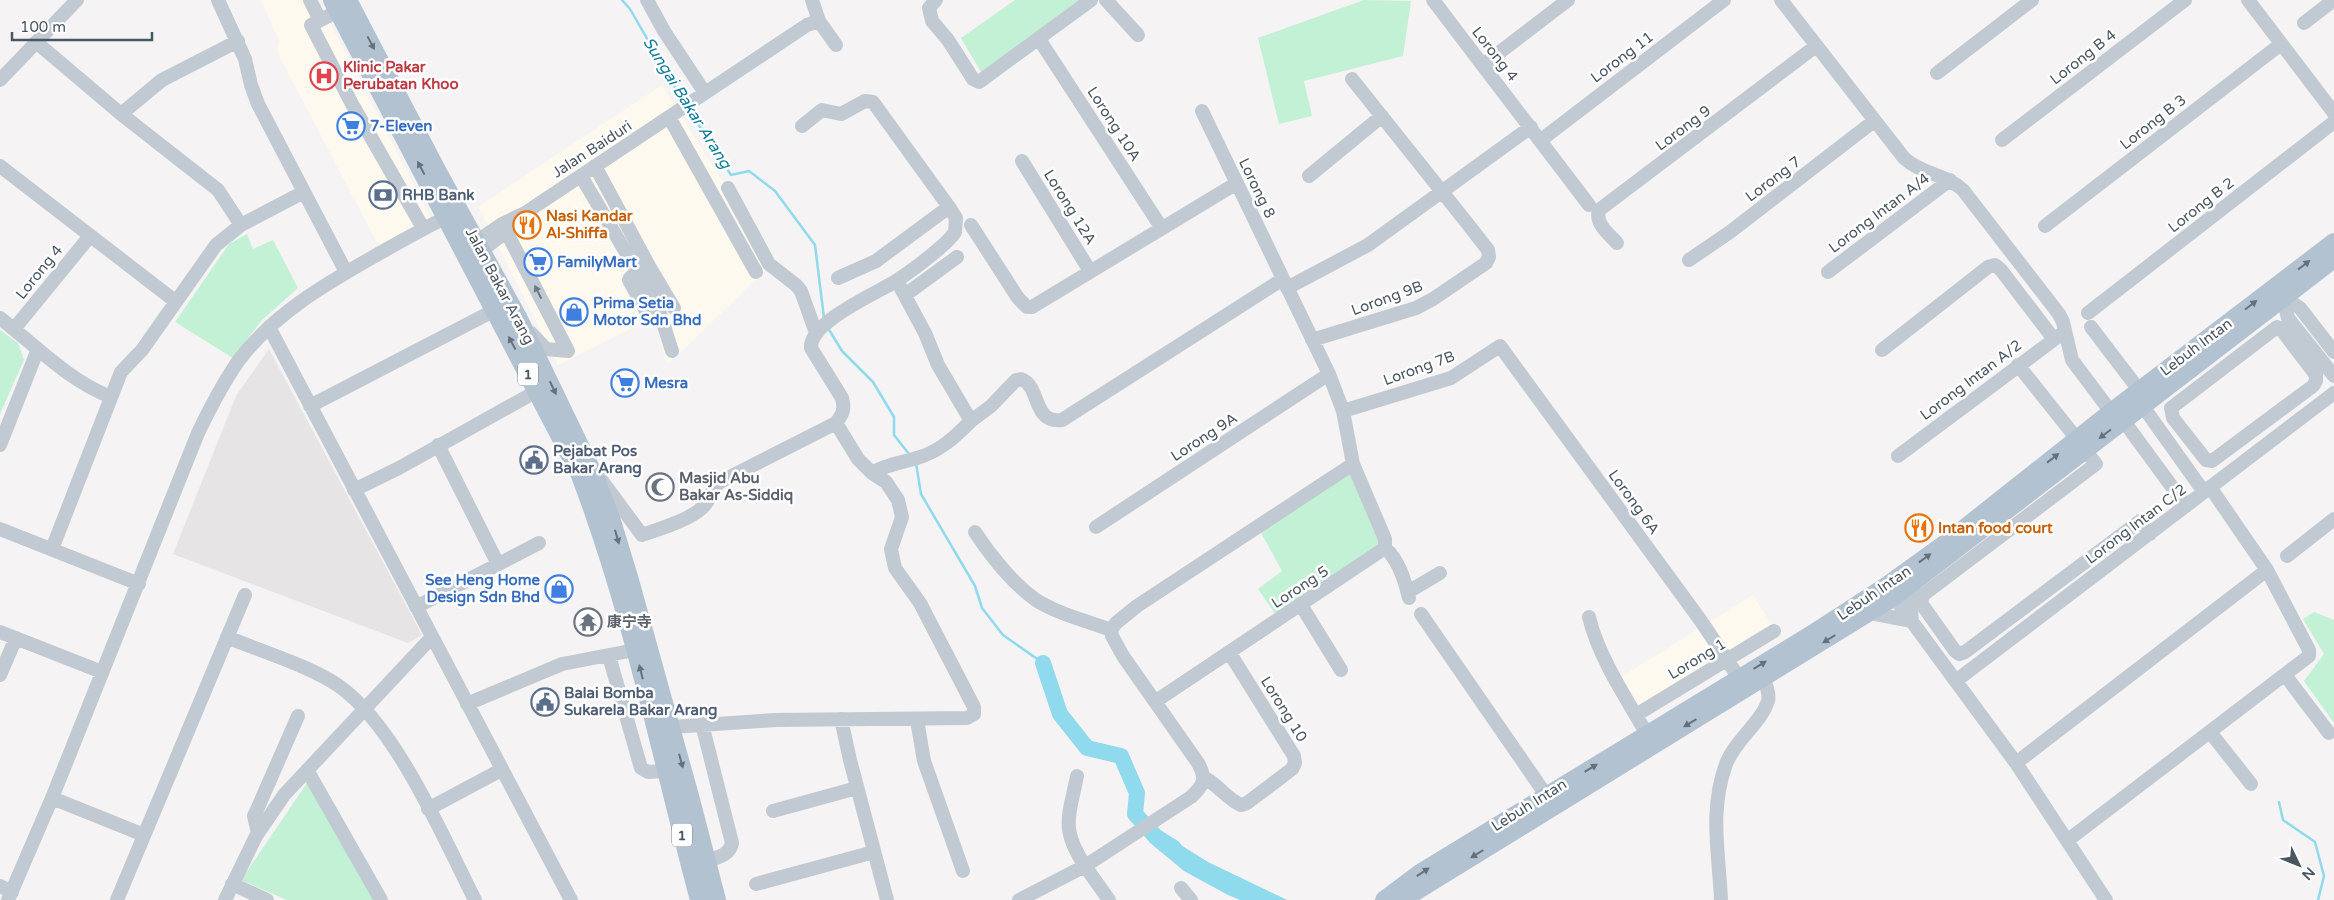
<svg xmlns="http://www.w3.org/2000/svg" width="2334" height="900" viewBox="0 0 2334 900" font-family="'Varela Round','Noto Sans SC',sans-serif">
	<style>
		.commercial { fill: #fdf9ef }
		.education { fill: #e6e4e5 }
		.green { fill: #c3f1d5 }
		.water { fill: #90daee }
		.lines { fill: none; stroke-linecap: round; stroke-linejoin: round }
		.stream { stroke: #90daee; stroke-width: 2.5 }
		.river { stroke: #90daee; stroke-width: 16 }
		.minor { stroke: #c1cad2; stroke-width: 14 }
		.major { stroke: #b3c2d1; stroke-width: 18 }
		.oneway { fill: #64717d }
		.oneway2 { fill: #6e7983 }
		.labels { text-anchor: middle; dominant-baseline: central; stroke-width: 5; stroke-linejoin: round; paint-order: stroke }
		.shield { fill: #fff; stroke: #808990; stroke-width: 1 }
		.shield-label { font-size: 14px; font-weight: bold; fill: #4a5661 }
		.street-label { font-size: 15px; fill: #4a5661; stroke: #fff }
		.health-label { font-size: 15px; font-weight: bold; fill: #be3a42; stroke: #fff; text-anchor: start }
		.shop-label { font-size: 15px; font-weight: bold; fill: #366cbe; stroke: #fff; text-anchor: start }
		.service-label { font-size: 15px; font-weight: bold; fill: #4e5e75; stroke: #fff; text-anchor: start }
		.food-label { font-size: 15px; font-weight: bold; fill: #c56008; stroke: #fff; text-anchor: start }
		.worship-label { font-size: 15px; font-weight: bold; fill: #5b616d; stroke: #fff; text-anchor: start }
		.water-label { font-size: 16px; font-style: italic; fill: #0c7c9b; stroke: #fff }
	</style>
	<rect width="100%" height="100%" fill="#f5f3f3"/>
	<!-- commercial -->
	<path class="commercial" d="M 261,0 L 318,0 L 437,230 L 384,256 L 277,52 L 279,41 Z
		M 662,85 L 773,263 L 667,365 L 654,317 L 558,365 L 478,207 Z
		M 1753,595 L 1778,635 L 1634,725 L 1608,685 Z"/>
	<!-- education -->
	<path class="education" d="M 269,349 L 422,635 L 408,643 L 173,554 L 236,396 Z"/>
	<!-- green -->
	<path class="green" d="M 1015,0 L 1080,0 L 981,72 L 961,38 Z
		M 1364,0 L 1411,1 L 1403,56 L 1304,81 L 1312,116 L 1279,124 L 1258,38 Z
		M 247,234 L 253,249 L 273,240 L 298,288 L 262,320 L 233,358 L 175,322 L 229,244 Z
		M 0,330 L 18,343 L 24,360 L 0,414 Z
		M 1351,469 L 1381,543 L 1276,615 L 1258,589 L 1282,571 L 1260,531 Z
		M 2314,612 L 2334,620 L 2334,723 L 2304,681 L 2324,654 L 2303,619 Z
		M 307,783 L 376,900 L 287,900 L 241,880 Z"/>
	<!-- water -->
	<path class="water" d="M 1160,832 L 1208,862 L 1287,900 L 1240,900 L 1228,895 L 1184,871 L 1149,842 Z"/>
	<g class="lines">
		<!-- stream -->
		<path class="stream" d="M 622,0 L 630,9 L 683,101
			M 689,110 L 731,175 L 749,171 L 775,191 L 815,245 L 824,318
			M 828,328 L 842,351 L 873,382 L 894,417 L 894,435 L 909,454
			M 916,463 L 921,494 L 975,586 L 982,608 L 1003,635 L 1043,663
			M 2279,802 L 2283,820 L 2315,842 L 2324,876 L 2318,900"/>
		<!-- river -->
		<path class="river" d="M 1043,663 L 1060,714 L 1087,748 L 1121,756 L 1137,793 L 1135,814 L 1155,836 L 1174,848"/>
		<!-- minor -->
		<path class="minor" d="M 218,0 L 245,59 L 251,85 L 258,104 L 346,272
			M 310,0 L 320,20
			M 647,0 L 664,31 L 705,93
			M 812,0 L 819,21 L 836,45
			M 936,0 L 929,8 L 932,21 L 948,40 L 973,79 L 979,82 L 1091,0
			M 1106,0 L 1138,35
			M 1433,0 L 1589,205
			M 1781,0 L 1904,158 C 1921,174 1946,174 1963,190 L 2059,314 L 2063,322 L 2072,360 L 2111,412
			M 2248,0 L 2334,113
			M 338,11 L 311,25 L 352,104 L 423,228
			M 2304,23 L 2334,0
			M 1039,39 L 1161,227
			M 36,42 L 121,114 L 218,190 L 241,225
			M 1483,65 L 1568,0
			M 1937,73 L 2032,0
			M 0,80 L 77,0
			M 121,114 L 162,80 L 238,41
			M 669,117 L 756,272
			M 1541,140 L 1724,0
			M 2002,140 L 2185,0
			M 1022,161 L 1090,271
			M 0,166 L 175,301
			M 595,166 L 649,266
			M 581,176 L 658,307 L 672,351
			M 1309,176 L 1382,116
			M 728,188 L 769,264 L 796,285 L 801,291 L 816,333
			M 971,225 L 1018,298 L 1027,307 L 1032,307 L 1237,183
			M 2045,226 L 2281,44
			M 507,233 L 568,351
			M 476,242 L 502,224 L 525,213 L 807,25 L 819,21
			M 1617,243 C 1608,233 1595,224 1599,210 L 1816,46
			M 481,251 L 512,227
			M 1689,260 L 1730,232 L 1874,121
			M 1828,272 L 1950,180
			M 838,278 L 876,261 L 949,207
			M 897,281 L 925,333 L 938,365 L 971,421 L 991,406 L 1016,380 L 1021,379 C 1041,386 1032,424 1062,420 L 1283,279
			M 1287,288 L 1368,245 L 1531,127
			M 905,295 L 957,257
			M 2280,295 L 2300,308 L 2334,352
			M 2283,298 L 2288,318 L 2334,376
			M 658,307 L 647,313 L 629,280 L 631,277 L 649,266 L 674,308
			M 2088,313 L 2334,122
			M 0,318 C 35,345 69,381 111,397
			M 269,327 L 571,900
			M 2091,327 L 2139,390
			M 2277,327 L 2281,329 L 2316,375 L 2316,381 L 2313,386 L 2212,461 L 2206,460 L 2173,418 L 2171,408 Z
			M 14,329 L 90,236
			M 531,333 L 546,349 L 568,351
			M 1312,340 L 1416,308 L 1433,299 L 1486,263 L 1489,257 L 1488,250 L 1467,223 L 1352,79
			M 1882,350 L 1988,267 L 1995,265 L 2001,270 L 2053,338
			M 2018,365 L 2077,439
			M 2142,405 L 2204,492
			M 310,406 L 495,310
			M 1343,411 L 1451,378 L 1500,346 L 1701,621 L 1739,678
			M 2123,420 L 2186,506
			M 0,445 L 38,349
			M 438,445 L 498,564
			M 2084,449 L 2096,464 L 1923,595 L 1921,603 L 1955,651 L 1959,654 L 1965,652 L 2140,521 L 2150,534
			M 1898,456 L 2060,335
			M 872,473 C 887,464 901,463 917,458 C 939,452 955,437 971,421
			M 599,477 L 642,535 C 659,529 690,520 703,507 C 711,500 710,489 720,482 L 836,423 C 843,414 845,409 842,398 L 811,348 C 809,322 877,293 896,281 C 910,272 947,245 955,232 L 956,218 L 949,207 L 873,102 L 865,101 L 841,114 L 822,110 L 802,126
			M 354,490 L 399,468 L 537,391
			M 1096,527 L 1329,374
			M 0,529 L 139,584
			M 975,532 C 990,555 1013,584 1036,600 C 1058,614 1087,621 1111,630
			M 1385,548 C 1399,560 1405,581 1409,598
			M 52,549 L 121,372 L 142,350 L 216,245 L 241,225 L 304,192
			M 2287,556 L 2334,519
			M 1888,589 L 2016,763 L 2106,900
			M 1408,592 L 1440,573
			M 1301,605 L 1341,670
			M 416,607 L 539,543
			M 1870,613 L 1912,621
			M 1421,614 L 1546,795
			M 1589,617 C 1598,656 1627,700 1647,734
			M 1912,621 L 1910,598 L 1914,582
			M 0,632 L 102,672
			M 227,637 C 260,651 310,666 339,686 C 396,726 443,837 475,900
			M 609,656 L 641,768 L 648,772 L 666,771
			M 0,675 L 16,638
			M 2285,675 L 2329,733
			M 1957,680 L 2334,393
			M 1156,701 L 1385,548 L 1385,539 L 1353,464 L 1343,411 L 1329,374 L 1202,111
			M 467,704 L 562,664 L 635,650
			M 1636,715 L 1774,631
			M 841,719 L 850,760 L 887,900
			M 917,720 L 924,761 L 963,871
			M 702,724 L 732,843 C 730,855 718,857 707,861
			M 672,727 L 775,720 L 967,718 L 974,714 L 974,707 L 920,603 L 895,568 L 891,549 L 902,517 L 898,500 L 886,482 L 872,473 L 858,459 L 836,423
			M 2210,732 L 2251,784
			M 2016,763 L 2267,570
			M 307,770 L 381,900
			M 1205,778 C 1218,785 1227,799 1241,805 L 1247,803 L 1292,769 L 1295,763 L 1294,756 L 1229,652
			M 52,798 L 144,835
			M 428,809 L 501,770
			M 773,811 L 857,788
			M 258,833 L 254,816 L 256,812 L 298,716
			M 2068,840 L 2309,656 L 2309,650 L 2267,570 L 2210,487
			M 232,884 L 267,900
			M 756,884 L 874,852
			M 0,886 L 12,892
			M 1181,888 L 1191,900
			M 8,900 L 52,798 L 198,433 C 210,408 223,383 239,360 C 274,314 324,285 373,257 C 398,243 422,229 447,217
			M 117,900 L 245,595
			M 225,900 L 256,836 L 284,795 L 432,637
			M 1019,900 L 1085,866 C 1060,828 1069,817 1077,776
			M 1109,900 L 1085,866 L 1191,797 C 1204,785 1207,779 1198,763 L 1123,656 L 1112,636 L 1111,630 L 1116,623 L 1137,606 L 1353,464
			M 1721,900 C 1719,853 1709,811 1726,764 C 1735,740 1761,723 1768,701 C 1770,693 1766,686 1764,679"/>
		<!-- major -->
		<path class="major" d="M 332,0 L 579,473 C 632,611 661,758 699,900
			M 348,0 L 438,172 L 518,317 L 596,479 L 611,518 L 629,577 L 690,796 L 717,900
			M 1384,900 L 1420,873 L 1812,634 L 1886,586 L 1947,542 L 2111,412 L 2334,242
			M 1402,900 L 1894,597 L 2334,259"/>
	</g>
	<!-- one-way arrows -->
	<defs><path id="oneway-solid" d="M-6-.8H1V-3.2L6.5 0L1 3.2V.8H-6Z" transform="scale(1.25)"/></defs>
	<g class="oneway">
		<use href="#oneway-solid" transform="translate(371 43) rotate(62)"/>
		<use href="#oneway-solid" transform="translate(421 168) rotate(-118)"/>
		<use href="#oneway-solid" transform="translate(2304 265) rotate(-37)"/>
		<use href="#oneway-solid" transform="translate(2251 305) rotate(-37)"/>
		<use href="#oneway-solid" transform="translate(512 343) rotate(-118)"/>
		<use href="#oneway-solid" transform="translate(553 388) rotate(65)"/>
		<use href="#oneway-solid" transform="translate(2105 434) rotate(143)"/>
		<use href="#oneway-solid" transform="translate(2053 458) rotate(-38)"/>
		<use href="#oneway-solid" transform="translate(617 537) rotate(74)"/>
		<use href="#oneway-solid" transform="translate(1925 558) rotate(-36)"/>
		<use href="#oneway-solid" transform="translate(1829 639) rotate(148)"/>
		<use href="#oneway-solid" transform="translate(1760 665) rotate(-31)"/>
		<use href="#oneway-solid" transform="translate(641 672) rotate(-104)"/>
		<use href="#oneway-solid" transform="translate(1690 723) rotate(149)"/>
		<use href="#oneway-solid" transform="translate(681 761) rotate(75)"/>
		<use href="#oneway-solid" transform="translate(1591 768) rotate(-31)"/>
		<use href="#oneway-solid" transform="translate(1477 854) rotate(148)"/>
		<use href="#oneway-solid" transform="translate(1423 872) rotate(-33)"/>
	</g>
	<use class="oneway2" href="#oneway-solid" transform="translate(538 292) rotate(-117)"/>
	<!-- icons -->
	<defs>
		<g id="hospital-ring" transform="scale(1.4375)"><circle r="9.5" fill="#fff" stroke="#e0444e" stroke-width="1.5"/><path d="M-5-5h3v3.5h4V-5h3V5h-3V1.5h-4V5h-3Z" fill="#e0444e"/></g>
		<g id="supermarket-ring" transform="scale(1.4375)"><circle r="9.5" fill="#fff" stroke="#3f7fe0" stroke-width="1.5"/><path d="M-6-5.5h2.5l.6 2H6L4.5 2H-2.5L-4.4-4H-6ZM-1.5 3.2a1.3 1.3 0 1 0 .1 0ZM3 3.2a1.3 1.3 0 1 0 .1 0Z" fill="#3f7fe0"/></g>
		<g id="bank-ring" transform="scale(1.4375)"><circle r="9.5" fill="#fff" stroke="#5c6f8a" stroke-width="1.5"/><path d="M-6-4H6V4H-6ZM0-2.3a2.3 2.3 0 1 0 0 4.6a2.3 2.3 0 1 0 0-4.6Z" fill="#5c6f8a"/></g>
		<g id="restaurant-ring" transform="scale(1.4375)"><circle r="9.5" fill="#fff" stroke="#e8710a" stroke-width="1.5"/><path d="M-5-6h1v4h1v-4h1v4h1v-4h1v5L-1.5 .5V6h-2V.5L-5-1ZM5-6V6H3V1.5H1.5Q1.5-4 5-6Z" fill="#e8710a"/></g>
		<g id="shop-ring" transform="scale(1.4375)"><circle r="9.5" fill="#fff" stroke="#3f7fe0" stroke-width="1.5"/><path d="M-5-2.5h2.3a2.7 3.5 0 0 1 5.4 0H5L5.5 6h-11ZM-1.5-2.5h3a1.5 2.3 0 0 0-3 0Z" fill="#3f7fe0"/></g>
		<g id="civic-ring" transform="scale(1.4375)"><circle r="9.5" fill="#fff" stroke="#5c6f8a" stroke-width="1.5"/><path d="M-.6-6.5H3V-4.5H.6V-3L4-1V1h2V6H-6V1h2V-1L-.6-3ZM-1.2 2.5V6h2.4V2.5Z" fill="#5c6f8a"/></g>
		<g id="mosque-ring" transform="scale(1.4375)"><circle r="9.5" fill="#fff" stroke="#6b7280" stroke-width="1.5"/><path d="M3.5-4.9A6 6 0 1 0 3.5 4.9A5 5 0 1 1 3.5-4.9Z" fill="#6b7280"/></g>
		<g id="temple-ring" transform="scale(1.4375)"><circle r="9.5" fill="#fff" stroke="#6b7280" stroke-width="1.5"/><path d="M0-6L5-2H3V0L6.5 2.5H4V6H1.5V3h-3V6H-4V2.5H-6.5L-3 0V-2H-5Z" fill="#6b7280"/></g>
	</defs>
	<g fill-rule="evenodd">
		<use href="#hospital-ring" x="324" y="76"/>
		<use href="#supermarket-ring" x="351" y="126"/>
		<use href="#bank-ring" x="383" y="195"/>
		<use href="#restaurant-ring" x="527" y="225"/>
		<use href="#supermarket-ring" x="538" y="262"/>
		<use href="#shop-ring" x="574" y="312"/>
		<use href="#supermarket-ring" x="625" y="383"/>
		<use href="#civic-ring" x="534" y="460"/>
		<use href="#mosque-ring" x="660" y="487"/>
		<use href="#restaurant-ring" x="1919" y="528"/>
		<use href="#shop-ring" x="559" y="589"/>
		<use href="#temple-ring" x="588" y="622"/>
		<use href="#civic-ring" x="545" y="702"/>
	</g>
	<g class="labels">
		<!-- shield labels -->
		<g class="shield">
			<rect x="518" y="362.5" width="20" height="23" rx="4"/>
			<rect x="672" y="823.5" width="20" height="23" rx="4"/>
		</g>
		<g class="shield-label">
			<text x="528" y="374">1</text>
			<text x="682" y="835">1</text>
		</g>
		<!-- street labels -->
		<g class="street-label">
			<text transform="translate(1495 54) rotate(52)">Lorong 4</text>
			<text transform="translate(1622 57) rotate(-37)">Lorong 11</text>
			<text transform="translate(2083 57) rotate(-38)">Lorong B 4</text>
			<text transform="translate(2153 122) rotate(-38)">Lorong B 3</text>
			<text transform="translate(1114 124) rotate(57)">Lorong 10A</text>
			<text transform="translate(1683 128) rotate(-37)">Lorong 9</text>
			<text transform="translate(592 149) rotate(-33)">Jalan Baiduri</text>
			<text transform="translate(1773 179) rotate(-37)">Lorong 7</text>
			<text transform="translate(1257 188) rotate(64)">Lorong 8</text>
			<text transform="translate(2201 205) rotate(-38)">Lorong B 2</text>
			<text transform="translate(1070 207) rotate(58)">Lorong 12A</text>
			<text transform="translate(1879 213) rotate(-37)">Lorong Intan A/4</text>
			<text transform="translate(39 272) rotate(-51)">Lorong 4</text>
			<text transform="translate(500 286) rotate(62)">Jalan Bakar Arang</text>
			<text transform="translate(1387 298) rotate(-20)">Lorong 9B</text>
			<text transform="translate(2196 347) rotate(-37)">Lebuh Intan</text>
			<text transform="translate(1419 368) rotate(-20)">Lorong 7B</text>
			<text transform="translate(1971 380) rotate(-37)">Lorong Intan A/2</text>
			<text transform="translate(1204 437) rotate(-33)">Lorong 9A</text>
			<text transform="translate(1634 502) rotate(54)">Lorong 6A</text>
			<text transform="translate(2136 524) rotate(-37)">Lorong Intan C/2</text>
			<text transform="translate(1300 587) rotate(-33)">Lorong 5</text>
			<text transform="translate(1874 593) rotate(-34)">Lebuh Intan</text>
			<text transform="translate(1697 659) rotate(-31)">Lorong 1</text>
			<text transform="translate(1284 709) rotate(58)">Lorong 10</text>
			<text transform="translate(1529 805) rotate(-32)">Lebuh Intan</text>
		</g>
		<!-- health labels -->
		<g class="health-label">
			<text x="343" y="67">Klinic Pakar<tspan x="343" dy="17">Perubatan Khoo</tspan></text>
		</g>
		<!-- shop labels -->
		<g class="shop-label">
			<text x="370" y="126">7-Eleven</text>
			<text x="557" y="262">FamilyMart</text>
			<text x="593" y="303">Prima Setia<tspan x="593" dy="17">Motor Sdn Bhd</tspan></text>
			<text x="644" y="383">Mesra</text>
			<text x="540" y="580" text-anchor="end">See Heng Home<tspan x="540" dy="17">Design Sdn Bhd</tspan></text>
		</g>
		<!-- service labels -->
		<g class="service-label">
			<text x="402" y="195">RHB Bank</text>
			<text x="553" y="451">Pejabat Pos<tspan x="553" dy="17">Bakar Arang</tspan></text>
			<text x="564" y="693">Balai Bomba<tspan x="564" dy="17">Sukarela Bakar Arang</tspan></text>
		</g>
		<!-- food labels -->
		<g class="food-label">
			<text x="546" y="216">Nasi Kandar<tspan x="546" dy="17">Al-Shiffa</tspan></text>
			<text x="1938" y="528">Intan food court</text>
		</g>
		<!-- worship labels -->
		<g class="worship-label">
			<text x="679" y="478">Masjid Abu<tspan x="679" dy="17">Bakar As-Siddiq</tspan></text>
			<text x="607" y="622">康宁寺</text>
		</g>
		<!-- water labels -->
		<g class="water-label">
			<text transform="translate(687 103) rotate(58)">Sungai Bakar Arang</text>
		</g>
	</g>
	<!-- north arrow -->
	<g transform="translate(2299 865) rotate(133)" stroke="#ffffff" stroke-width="4" paint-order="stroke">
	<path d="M0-4L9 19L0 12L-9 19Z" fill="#4a5661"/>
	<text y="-8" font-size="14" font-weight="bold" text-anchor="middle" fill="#4a5661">N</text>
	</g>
	<!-- scale -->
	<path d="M12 32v8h140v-8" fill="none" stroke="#4a5661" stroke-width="2.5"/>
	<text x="20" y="32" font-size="15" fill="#4a5661" stroke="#ffffff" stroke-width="4" paint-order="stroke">100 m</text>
</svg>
